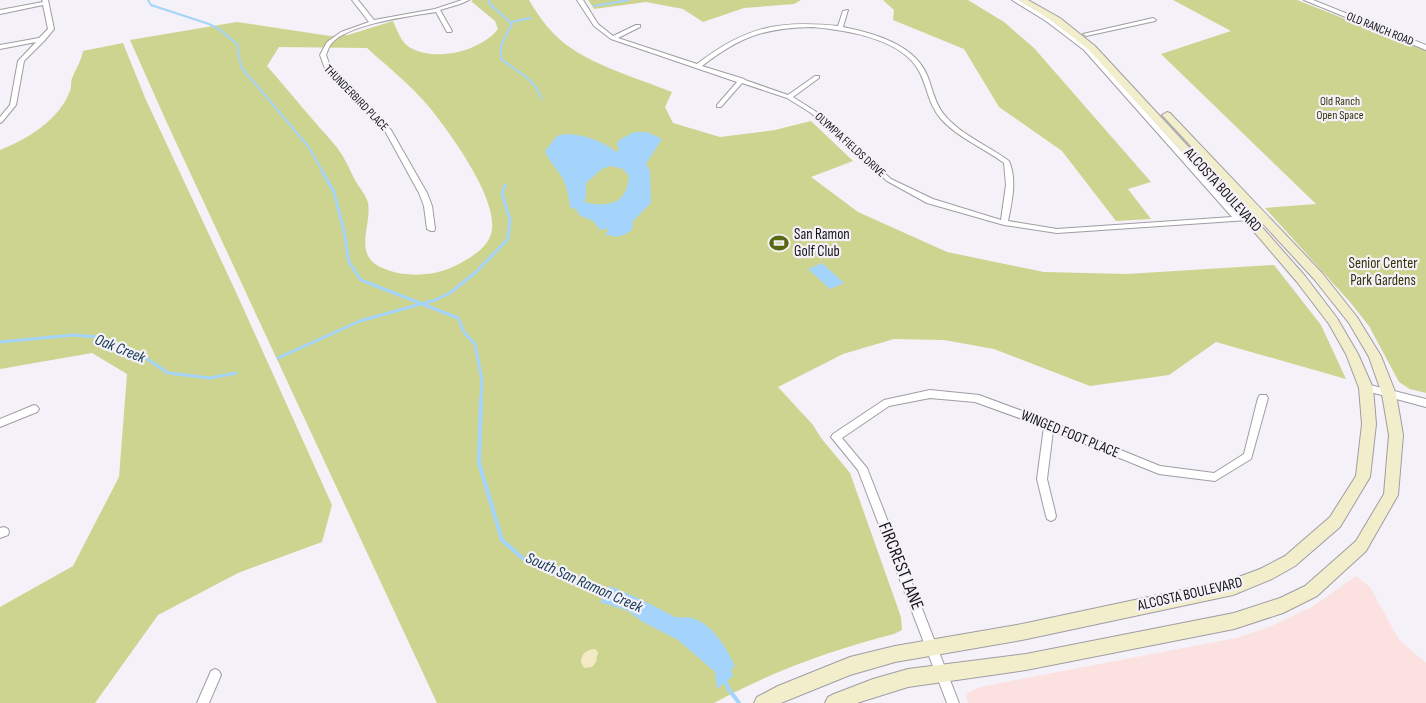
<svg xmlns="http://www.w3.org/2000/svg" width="1426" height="703" viewBox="0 0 1426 703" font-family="'Sofia Sans Condensed',sans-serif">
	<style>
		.commercial { fill: #fce1e1 }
		.green { fill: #cdd48f; fill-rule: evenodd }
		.sand { fill: #f3e9c4 }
		.water { fill: #a4d4fb; fill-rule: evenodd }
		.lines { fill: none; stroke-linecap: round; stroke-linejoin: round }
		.stream-far2 { stroke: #a4d4fb; stroke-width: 2 }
		.stream-far1 { stroke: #a4d4fb; stroke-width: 3 }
		.stream { stroke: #a4d4fb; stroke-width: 4 }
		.minor-casing { stroke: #9f9da3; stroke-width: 2 }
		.tertiary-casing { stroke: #9f9da3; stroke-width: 2 }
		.secondary-casing { stroke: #9f9da3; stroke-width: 2 }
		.minor { fill: #fff; fill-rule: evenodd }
		.tertiary { fill: #fff; fill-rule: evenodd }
		.secondary { fill: #f2eecc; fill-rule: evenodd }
		.labels { text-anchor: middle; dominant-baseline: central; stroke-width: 4.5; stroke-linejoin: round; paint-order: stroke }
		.far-street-label { font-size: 12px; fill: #141416; stroke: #f4f1f8 }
		.far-park-label { font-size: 12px; fill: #313409; stroke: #f4f1f8 }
		.street-label { font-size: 15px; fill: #141416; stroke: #f4f1f8 }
		.poi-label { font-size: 15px; fill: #141416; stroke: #f4f1f8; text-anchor: start }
		.park-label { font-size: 15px; fill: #313409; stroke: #f4f1f8 }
		.water-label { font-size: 16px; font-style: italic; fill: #143852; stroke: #f4f1f8 }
		.near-street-label { font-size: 18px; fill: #141416; stroke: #f4f1f8 }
	</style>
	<rect width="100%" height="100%" fill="#f4f1f8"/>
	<!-- commercial -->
	<path class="commercial" d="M 1356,576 L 1370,587 L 1399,640 L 1426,663 L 1426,703 L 968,703 L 966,696 L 969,692 L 980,687 L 1236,638 L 1267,628 L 1312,607 Z"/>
	<!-- green -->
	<path class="green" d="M 473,0 L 529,0 C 536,12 544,24 554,34 C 582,63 635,77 672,92 L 665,107 L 673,123 L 720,137 L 775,130 L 811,121 L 853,161 L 811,177 L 858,212 L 947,252 L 1044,272 L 1127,274 L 1274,265 L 1321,325 L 1346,379 L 1216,342 L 1169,375 L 1090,386 L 994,349 L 944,340 L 894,339 L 843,354 L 778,387 L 813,425 L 821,438 L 850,473 L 901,617 L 902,630 L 894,634 C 831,650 771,672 714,703 L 437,703 L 167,123 L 130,40 L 237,22 L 330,36 L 348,35 L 393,21 C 397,30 401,42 409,47 C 435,63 481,51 498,29 L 495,21 L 471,1 ZM 279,47 L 367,48 C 388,67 412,86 430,108 C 450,133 501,202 491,234 C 486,250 468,259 455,266 C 432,277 401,278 378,266 C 354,252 372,224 368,203 C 366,195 359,187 355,180 C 349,168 343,154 334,144 C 328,136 320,129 314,121 C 298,103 283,84 267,66 Z
		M 588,0 L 801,0 L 794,4 L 744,8 L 703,22 L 683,9 L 646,2 L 594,9 Z
		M 883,0 L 968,0 L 1004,22 L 1034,48 L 1151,182 L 1128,189 L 1151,219 L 1116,221 L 1062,151 L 999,107 L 964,49 L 893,20 L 894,10 Z
		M 1173,0 L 1297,0 L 1426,51 L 1426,393 L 1410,389 L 1399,382 L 1369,326 L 1350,302 L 1265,208 L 1316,204 L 1161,54 L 1231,31 Z
		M 123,43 L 146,100 L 235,290 L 332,505 L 322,542 L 238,573 L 158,615 L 95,703 L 0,703 L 0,607 L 73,566 L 119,477 L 127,374 L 92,353 L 0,369 L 0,150 C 28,139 59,120 70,91 C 72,87 70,81 73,76 C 77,67 81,61 83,51 Z"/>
	<!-- sand -->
	<path class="sand" d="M 595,649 L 598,652 L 596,662 L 592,667 L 584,668 L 581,662 C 581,654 587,649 595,649 Z"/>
	<!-- water -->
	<path class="water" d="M 634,132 L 647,132 L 662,139 L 646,164 L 650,171 L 651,203 L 633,221 L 632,230 L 624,235 L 614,237 L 610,235 L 605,236 L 608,230 L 606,228 L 601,231 L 593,221 L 579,215 L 577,210 L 570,207 C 569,197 567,187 563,179 C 558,169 549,162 545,151 L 557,136 C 572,130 605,141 616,152 L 619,150 L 617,144 L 619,140 ZM 611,166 L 623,169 L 629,176 C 627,199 616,206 594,204 C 589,203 588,204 584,201 L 586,197 L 586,183 L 602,169 Z
		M 822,263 L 844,283 L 830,289 L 808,269 Z
		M 610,586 C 632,595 653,605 673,616 C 679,619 686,616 692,618 C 713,624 727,649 735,666 L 731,669 L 733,676 L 717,689 L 715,672 L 678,640 L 643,622 L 628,611 L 600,602 Z"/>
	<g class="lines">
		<!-- stream-far2 -->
		<path class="stream-far2" d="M 148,0 L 151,5 L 209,24 L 219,29 L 237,44 L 241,67 L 308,146 L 323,172
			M 489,0 L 489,3 L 512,24 L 501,45 L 501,59 C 516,71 536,79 541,99
			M 594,6 L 629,0
			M 511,22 L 531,18"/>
		<!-- stream-far1 -->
		<path class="stream-far1" d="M 322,171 L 334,192 L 344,231 L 349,262 L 361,280 L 458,318 L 464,332 L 475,344 L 482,380 L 481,400
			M 0,342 L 74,335 L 98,337 L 140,354 L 168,373 L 210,378 L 236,373
			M 278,358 L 360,321 L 435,300 L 450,293 L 476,272 L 508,239 L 510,220 L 502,193 L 505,185"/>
		<!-- stream -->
		<path class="stream" d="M 481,399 L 479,463 L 502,540 L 526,561 L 565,579 L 608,595
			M 725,680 L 728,688 L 739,703"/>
		<!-- minor casing -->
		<g class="minor-casing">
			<path id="minor" d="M 42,0 L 48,0 L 54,29 L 45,40 L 24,61 L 16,105 L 2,122 L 0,123 L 0,117 L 10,105 L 18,61 L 36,42 L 0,49 L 0,45 L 39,38 L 48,29 L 43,5 L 0,14 L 0,10 L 43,2 Z
				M 352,0 L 358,0 L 374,20 L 435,9 L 462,0 L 469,0 L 460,4 L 440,10 L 452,31 L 451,32 L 447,32 L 436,12 C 410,16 347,24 331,44 C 329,47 327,52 326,55 L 331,69 L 391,130 L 427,193 L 432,206 L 435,229 L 434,231 L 431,231 L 427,229 L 424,206 L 419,193 L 385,131 L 326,71 L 320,55 L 327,42 L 341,32 L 369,22 Z
				M 577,0 L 583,0 L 598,24 L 613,36 L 636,25 L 640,25 L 640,27 L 618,38 L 697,64 C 745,27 778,20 838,26 L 843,11 L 848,10 L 843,27 C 873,33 914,44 927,75 C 933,90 935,105 946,117 C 963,136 989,146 1009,161 C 1017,179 1012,202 1008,221 L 1057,229 L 1232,217 L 1084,50 L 1046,21 L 1012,0 L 1019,0 L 1050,19 L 1088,48 L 1240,216 L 1263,215 L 1267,217 L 1263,219 L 1057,233 L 1004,225 L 927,203 L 887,181 L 811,113 L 787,98 L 742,83 L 721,107 L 717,107 L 717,105 L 737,82 L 611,39 L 594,26 ZM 813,27 C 846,30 902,39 919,71 C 928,88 928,104 941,119 C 958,138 984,148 1004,163 L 1006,185 L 1001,220 L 933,199 L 891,179 L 815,111 L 793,97 L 819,78 L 819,76 L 815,76 L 788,95 L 745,80 L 744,79 L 702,66 C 741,36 764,28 813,27 Z
				M 1153,18 L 1156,20 L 1155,21 L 1086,36 L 1083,34 Z
				M 1366,384 L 1426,399 L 1426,407 L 1363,390 L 1361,388 L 1363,386 Z
				M 930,390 L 979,395 L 1052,422 L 1160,466 L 1214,473 L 1244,454 L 1258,398 L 1260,395 L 1266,395 L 1268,398 L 1251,459 L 1215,481 L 1159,474 L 1053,431 L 1047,479 L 1056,516 L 1055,519 L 1051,521 L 1047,519 L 1046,516 L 1037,479 L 1044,427 L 975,402 L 930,398 L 889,406 L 842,438 L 867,468 L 959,703 L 947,703 L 858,470 L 831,437 L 833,434 L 884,400 Z
				M 34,405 L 37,406 L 39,409 L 37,412 L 0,427 L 0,419 Z
				M 4,527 L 8,529 L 9,532 L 8,535 L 0,538 L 0,528 Z
				M 215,669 L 219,671 L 221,675 L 209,703 L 197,703 L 211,671 Z"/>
		</g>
		<!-- tertiary casing -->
		<g class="tertiary-casing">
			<path id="tertiary" d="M 1304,0 L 1313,0 L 1426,45 L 1426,50 Z"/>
		</g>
		<!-- secondary casing -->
		<g class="secondary-casing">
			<path id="secondary" d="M 1019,0 L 1028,0 L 1060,18 L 1095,46 L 1246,209 L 1305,276 L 1337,318 L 1358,354 L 1373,388 L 1376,424 L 1370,477 L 1340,527 L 1295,566 L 1272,579 L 1233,595 L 1022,640 L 895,662 L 850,675 L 781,703 L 754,703 L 757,697 L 778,686 L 850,657 L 895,646 L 1022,624 L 1233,579 L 1260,569 L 1285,556 L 1330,517 L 1356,476 L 1362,424 L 1359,388 L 1346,354 L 1329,324 L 1297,282 L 1238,213 L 1089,50 L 1054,22 Z
				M 1167,112 L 1170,113 L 1322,273 L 1357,317 L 1381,356 L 1396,394 L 1403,435 L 1398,495 L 1366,551 L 1317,596 L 1283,613 L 1234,629 L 1026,670 L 908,687 L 857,703 L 825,703 L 828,697 L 834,694 L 873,679 L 908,669 L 1026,654 L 1234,613 L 1280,598 L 1305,586 L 1356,541 L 1384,494 L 1389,435 L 1382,394 L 1369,357 L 1349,323 L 1314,279 L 1164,117 L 1162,115 Z"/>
		</g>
		<!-- minor -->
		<use href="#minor" class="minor"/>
		<!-- tertiary -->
		<use href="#tertiary" class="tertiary"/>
		<!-- secondary -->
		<use href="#secondary" class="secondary"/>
	</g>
	<!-- icons -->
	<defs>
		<g id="stadium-bare" transform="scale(1.5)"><path d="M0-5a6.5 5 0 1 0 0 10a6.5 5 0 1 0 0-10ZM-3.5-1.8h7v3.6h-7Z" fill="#596912" stroke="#f4f1f8" stroke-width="2.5" paint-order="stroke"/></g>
	</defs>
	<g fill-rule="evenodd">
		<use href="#stadium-bare" x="779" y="243"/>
	</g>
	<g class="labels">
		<!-- far-street labels -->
		<g class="far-street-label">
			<text transform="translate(1380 29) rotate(22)">OLD RANCH ROAD</text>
			<text transform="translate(356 98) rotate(46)">THUNDERBIRD PLACE</text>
			<text transform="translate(850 145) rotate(42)">OLYMPIA FIELDS DRIVE</text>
		</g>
		<!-- far-park labels -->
		<g class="far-park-label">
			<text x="1340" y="101">Old Ranch<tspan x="1340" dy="14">Open Space</tspan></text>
		</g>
		<!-- street labels -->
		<g class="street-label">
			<text transform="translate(1223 190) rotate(48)">ALCOSTA BOULEVARD</text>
			<text transform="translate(1070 434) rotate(22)">WINGED FOOT PLACE</text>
			<text transform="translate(1190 594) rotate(-13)">ALCOSTA BOULEVARD</text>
		</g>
		<!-- poi labels -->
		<g class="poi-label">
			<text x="794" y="234">San Ramon<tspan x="794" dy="17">Golf Club</tspan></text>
		</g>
		<!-- park labels -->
		<g class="park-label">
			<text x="1383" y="263">Senior Center<tspan x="1383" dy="17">Park Gardens</tspan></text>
		</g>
		<!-- water labels -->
		<g class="water-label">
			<text transform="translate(120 349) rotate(22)">Oak Creek</text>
			<text transform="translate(584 583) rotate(24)">South San Ramon Creek</text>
		</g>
		<!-- near-street labels -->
		<g class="near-street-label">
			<text transform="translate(901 566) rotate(68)">FIRCREST LANE</text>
		</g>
	</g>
</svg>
